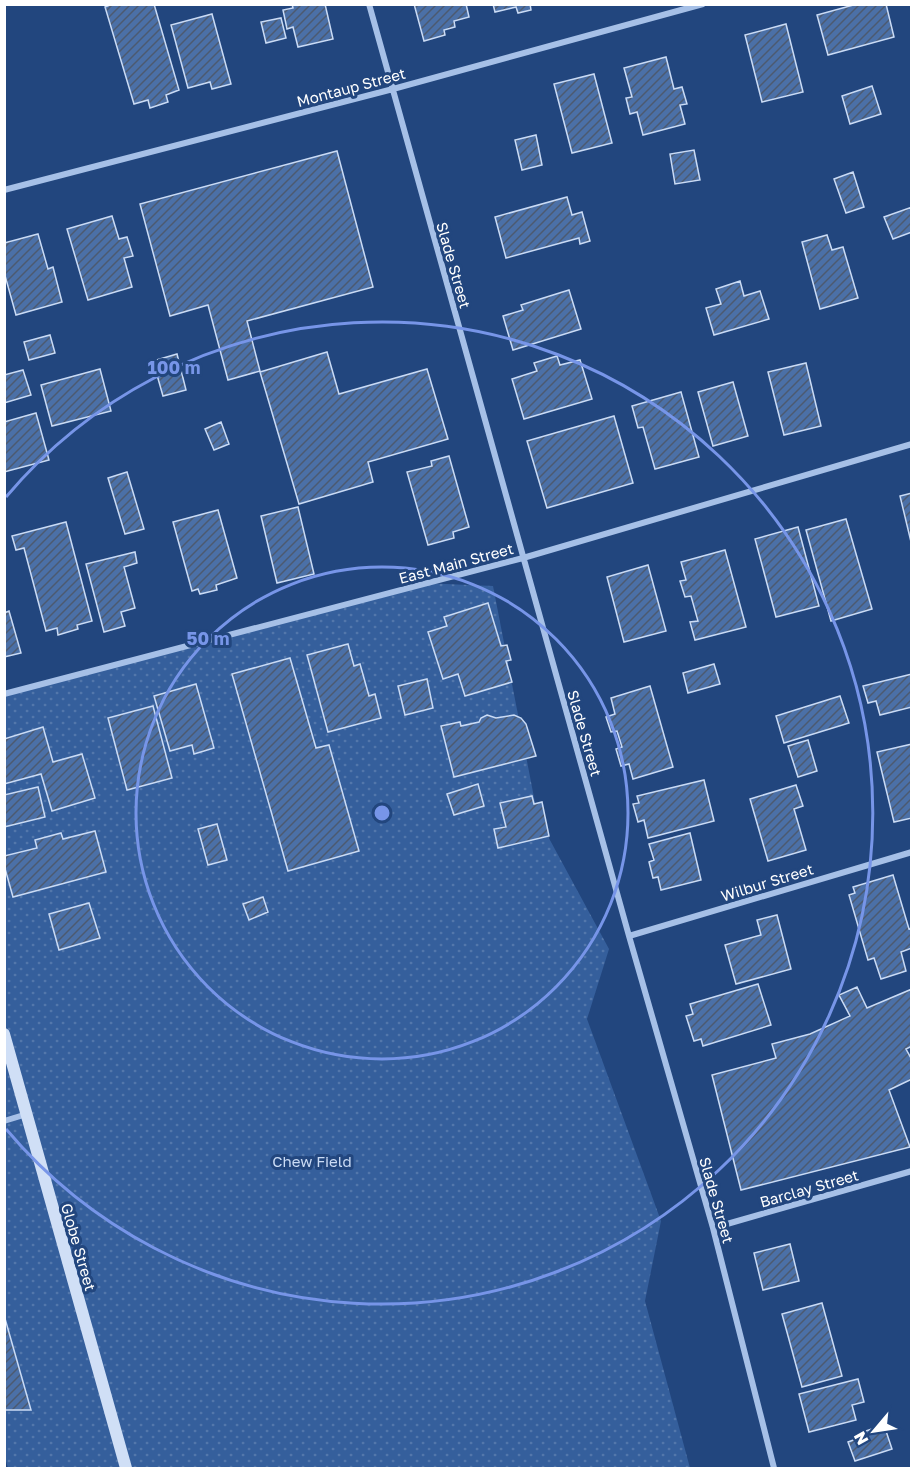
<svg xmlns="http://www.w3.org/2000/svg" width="916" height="1473" viewBox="0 0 916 1473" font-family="'Golos Text',sans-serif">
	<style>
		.park { fill: url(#park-dots) }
		.building { fill: url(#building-hatch); stroke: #cadbf5; stroke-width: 1.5 }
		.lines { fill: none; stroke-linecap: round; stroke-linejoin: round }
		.minor { stroke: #a6c0e7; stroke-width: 6 }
		.secondary { stroke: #d0dff6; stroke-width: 12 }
		.ring { fill: none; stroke: #7795e8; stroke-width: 3 }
		.labels { text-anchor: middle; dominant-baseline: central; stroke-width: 6; stroke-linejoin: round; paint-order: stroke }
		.street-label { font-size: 15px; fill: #fff; stroke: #22467e }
		.park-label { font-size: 15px; fill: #cadbf5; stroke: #22467e }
		.centre { fill: #7795e8; stroke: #22467e; stroke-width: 3 }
		.ring-label { font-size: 18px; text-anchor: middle; font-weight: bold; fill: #7795e8; stroke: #22467e; stroke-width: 6; stroke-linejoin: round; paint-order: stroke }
	</style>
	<defs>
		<pattern id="park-dots" width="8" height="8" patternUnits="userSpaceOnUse" patternTransform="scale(1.5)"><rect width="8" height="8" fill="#355f9c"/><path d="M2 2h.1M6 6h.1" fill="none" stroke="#5377ab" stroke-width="1.8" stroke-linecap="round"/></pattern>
		<pattern id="building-hatch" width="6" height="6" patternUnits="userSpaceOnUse" patternTransform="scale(1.5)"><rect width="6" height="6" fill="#4b70a7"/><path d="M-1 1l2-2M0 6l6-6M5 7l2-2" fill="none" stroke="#4c5a70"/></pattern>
	</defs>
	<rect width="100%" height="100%" fill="#22467e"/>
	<!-- park -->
	<path class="park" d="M 422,583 L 493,586 L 538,818 L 609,949 L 587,1019 L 661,1221 L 645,1301 L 690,1468 L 8,1468 L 4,1454 L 4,692 Z"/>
	<!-- building -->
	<path class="building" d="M 112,4 L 154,4 L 179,90 L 166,95 L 168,102 L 150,108 L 148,100 L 134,104 L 105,7 Z
		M 292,4 L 325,4 L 333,39 L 298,47 L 293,27 L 287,29 L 283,10 L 293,8 Z
		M 414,4 L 466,4 L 469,17 L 454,21 L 455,27 L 444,30 L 445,35 L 424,41 Z
		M 493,4 L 530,4 L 531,10 L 518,13 L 516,7 L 495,12 Z
		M 857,4 L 886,4 L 894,37 L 828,55 L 817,15 Z
		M 212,14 L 231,84 L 212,89 L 210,82 L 188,88 L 171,25 Z
		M 281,18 L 286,38 L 266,43 L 261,22 Z
		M 786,24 L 803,92 L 762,102 L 745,35 Z
		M 666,57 L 674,89 L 682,87 L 687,104 L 680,105 L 685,124 L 643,135 L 637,112 L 630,114 L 626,98 L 632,97 L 624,68 Z
		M 594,74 L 612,143 L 572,153 L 554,84 Z
		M 872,86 L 881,114 L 850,124 L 842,96 Z
		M 536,135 L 542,165 L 522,170 L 515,140 Z
		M 694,150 L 700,180 L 675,184 L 670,154 Z
		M 337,151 L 373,287 L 247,321 L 260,371 L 228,380 L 208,305 L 170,316 L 140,204 Z
		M 853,172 L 864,207 L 846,213 L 834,179 Z
		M 567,197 L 572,215 L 582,212 L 590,241 L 580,244 L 579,238 L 506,258 L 495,217 Z
		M 912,207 L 912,232 L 893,239 L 884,217 Z
		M 112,216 L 119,239 L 127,237 L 133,256 L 124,258 L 132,287 L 88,300 L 67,229 Z
		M 38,234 L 48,269 L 53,267 L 62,302 L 16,315 L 4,272 L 4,243 Z
		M 827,235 L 832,250 L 843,247 L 858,298 L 820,309 L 802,242 Z
		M 740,281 L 744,296 L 760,291 L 769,319 L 714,335 L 706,308 L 721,304 L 716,289 Z
		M 569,290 L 581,329 L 513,350 L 503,316 L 523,310 L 521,305 Z
		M 50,335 L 55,353 L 29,360 L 24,342 Z
		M 327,352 L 339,394 L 427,369 L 448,439 L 368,462 L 373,482 L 299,504 L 260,372 Z
		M 177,354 L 186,390 L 163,396 L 153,361 Z
		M 557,356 L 560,365 L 580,360 L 592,399 L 524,419 L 512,379 L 537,371 L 534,363 Z
		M 806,363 L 821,426 L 784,435 L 768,372 Z
		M 100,369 L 111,411 L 52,426 L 41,385 Z
		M 23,370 L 31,395 L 4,403 L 4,375 Z
		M 733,382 L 748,436 L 713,446 L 698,392 Z
		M 681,392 L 699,457 L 655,469 L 643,427 L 638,428 L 632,406 Z
		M 36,413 L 49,460 L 4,472 L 4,422 Z
		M 614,416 L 633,483 L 547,508 L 527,441 Z
		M 221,422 L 229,444 L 214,450 L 205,429 Z
		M 449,456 L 469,527 L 453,532 L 454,538 L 428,545 L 407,472 L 432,466 L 431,461 Z
		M 127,472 L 144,529 L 125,534 L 108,478 Z
		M 912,493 L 912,546 L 900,496 Z
		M 298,507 L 314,574 L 277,583 L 261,516 Z
		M 218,510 L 237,578 L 216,585 L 217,590 L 200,594 L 198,589 L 192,591 L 173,522 Z
		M 846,519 L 872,609 L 831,621 L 806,530 Z
		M 66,522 L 92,621 L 77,625 L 78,629 L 58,635 L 57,628 L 46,631 L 24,548 L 16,550 L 12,536 Z
		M 798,527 L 819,606 L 776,617 L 755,539 Z
		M 725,550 L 746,627 L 695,640 L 690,622 L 698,621 L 691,596 L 685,597 L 680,581 L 686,580 L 681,562 Z
		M 135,552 L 137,563 L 124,567 L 135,608 L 121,612 L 125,626 L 104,632 L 86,564 Z
		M 648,565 L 666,631 L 624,642 L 607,577 Z
		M 488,603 L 501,646 L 507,645 L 511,660 L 506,661 L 512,682 L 465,696 L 458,674 L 443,679 L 428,632 L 447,626 L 444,617 Z
		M 9,611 L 21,653 L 4,657 L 4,613 Z
		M 348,644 L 354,666 L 360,664 L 369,696 L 375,694 L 381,718 L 328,732 L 307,655 Z
		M 290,658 L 316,748 L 329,745 L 359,851 L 288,871 L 232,674 Z
		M 714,664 L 720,684 L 688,693 L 683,673 Z
		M 912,674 L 912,707 L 880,715 L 876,701 L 868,703 L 863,686 Z
		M 427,679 L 433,708 L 405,715 L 398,686 Z
		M 196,684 L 214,748 L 194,754 L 192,745 L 170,751 L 154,696 Z
		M 650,686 L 673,767 L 633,779 L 629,764 L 621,766 L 616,749 L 622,747 L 617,731 L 611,732 L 606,717 L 615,714 L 611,698 Z
		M 840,696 L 849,723 L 784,743 L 776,716 Z
		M 153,706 L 172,778 L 127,790 L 108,718 Z
		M 487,715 L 496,718 L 514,715 L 521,718 L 526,724 L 536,756 L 454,777 L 441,726 L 460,722 L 461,726 L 479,722 L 481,718 Z
		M 43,727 L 53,762 L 82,754 L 95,798 L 52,811 L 41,774 L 4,784 L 4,739 Z
		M 808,740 L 817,771 L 798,777 L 788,746 Z
		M 912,744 L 912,818 L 894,822 L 877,752 Z
		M 704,780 L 714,821 L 648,838 L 644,820 L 638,822 L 633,804 L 639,803 L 637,796 Z
		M 478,784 L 484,806 L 454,815 L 447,794 Z
		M 796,785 L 803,806 L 794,809 L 806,850 L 768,861 L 750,799 Z
		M 38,787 L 45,817 L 4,827 L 4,795 Z
		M 532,796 L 534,804 L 542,802 L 549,836 L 498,848 L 494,829 L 506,827 L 500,803 Z
		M 217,824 L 227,860 L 208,865 L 198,829 Z
		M 95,831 L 106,872 L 13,897 L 4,865 L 4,856 L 37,848 L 35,840 L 61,833 L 63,839 Z
		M 690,833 L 701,880 L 661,890 L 658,877 L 653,878 L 649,862 L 654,860 L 649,844 Z
		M 893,875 L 909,929 L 912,928 L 912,948 L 901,952 L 906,971 L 881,979 L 874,958 L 868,960 L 849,895 L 855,893 L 853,887 Z
		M 263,897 L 268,912 L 249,920 L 243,904 Z
		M 89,903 L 100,938 L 59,950 L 49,914 Z
		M 777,915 L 791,969 L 736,984 L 725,945 L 761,935 L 757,920 Z
		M 758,984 L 771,1025 L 703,1046 L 701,1039 L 694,1041 L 686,1016 L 693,1014 L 690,1004 Z
		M 857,987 L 867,1008 L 912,989 L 912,1046 L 906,1049 L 912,1060 L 912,1079 L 889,1090 L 910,1147 L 741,1190 L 712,1075 L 776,1058 L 772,1044 L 810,1034 L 850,1016 L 839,995 Z
		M 790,1244 L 799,1281 L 763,1290 L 754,1253 Z
		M 822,1303 L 842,1376 L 802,1387 L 782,1314 Z
		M 4,1315 L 31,1410 L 4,1410 Z
		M 858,1379 L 864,1402 L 852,1405 L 856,1420 L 809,1432 L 799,1394 Z
		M 884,1425 L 892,1449 L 855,1461 L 848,1442 L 859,1438 L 857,1434 Z"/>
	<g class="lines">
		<!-- minor -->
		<path class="minor" d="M 369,4 L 629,936 L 713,1228 L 774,1468
			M 4,190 L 393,89 L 703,4
			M 4,694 L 523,558 L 912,444
			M 629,936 L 912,852
			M 4,1121 L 27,1114
			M 713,1228 L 912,1171"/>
		<!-- secondary -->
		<path class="secondary" d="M 4,1034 L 126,1468"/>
	</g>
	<!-- distance rings -->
	<g class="ring">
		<circle cx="382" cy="813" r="246"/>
		<path d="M6 497A491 491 0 1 1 6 1129"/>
	</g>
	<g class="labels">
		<!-- street labels -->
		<g class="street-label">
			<text transform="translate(351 87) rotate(-15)">Montaup Street</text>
			<text transform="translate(454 265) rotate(74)">Slade Street</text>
			<text transform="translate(456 563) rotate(-15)">East Main Street</text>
			<text transform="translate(585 733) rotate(74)">Slade Street</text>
			<text transform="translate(767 882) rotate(-17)">Wilbur Street</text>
			<text transform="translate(809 1188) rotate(-16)">Barclay Street</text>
			<text transform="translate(717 1200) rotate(74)">Slade Street</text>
			<text transform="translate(79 1247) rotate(74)">Globe Street</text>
		</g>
		<!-- park labels -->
		<g class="park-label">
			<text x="312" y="1161">Chew Field</text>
		</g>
	</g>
	<circle cx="382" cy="813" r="9" class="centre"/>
	<g class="ring-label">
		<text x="174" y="374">100 m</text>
		<text x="208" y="645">50 m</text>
	</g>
	<!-- border -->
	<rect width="916" height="1473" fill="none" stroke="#ffffff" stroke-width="12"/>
	<!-- north arrow -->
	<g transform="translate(874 1431) rotate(241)" stroke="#22467e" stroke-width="4.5" paint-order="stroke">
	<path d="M0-4.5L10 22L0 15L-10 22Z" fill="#ffffff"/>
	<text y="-9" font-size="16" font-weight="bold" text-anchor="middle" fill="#ffffff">N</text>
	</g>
</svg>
